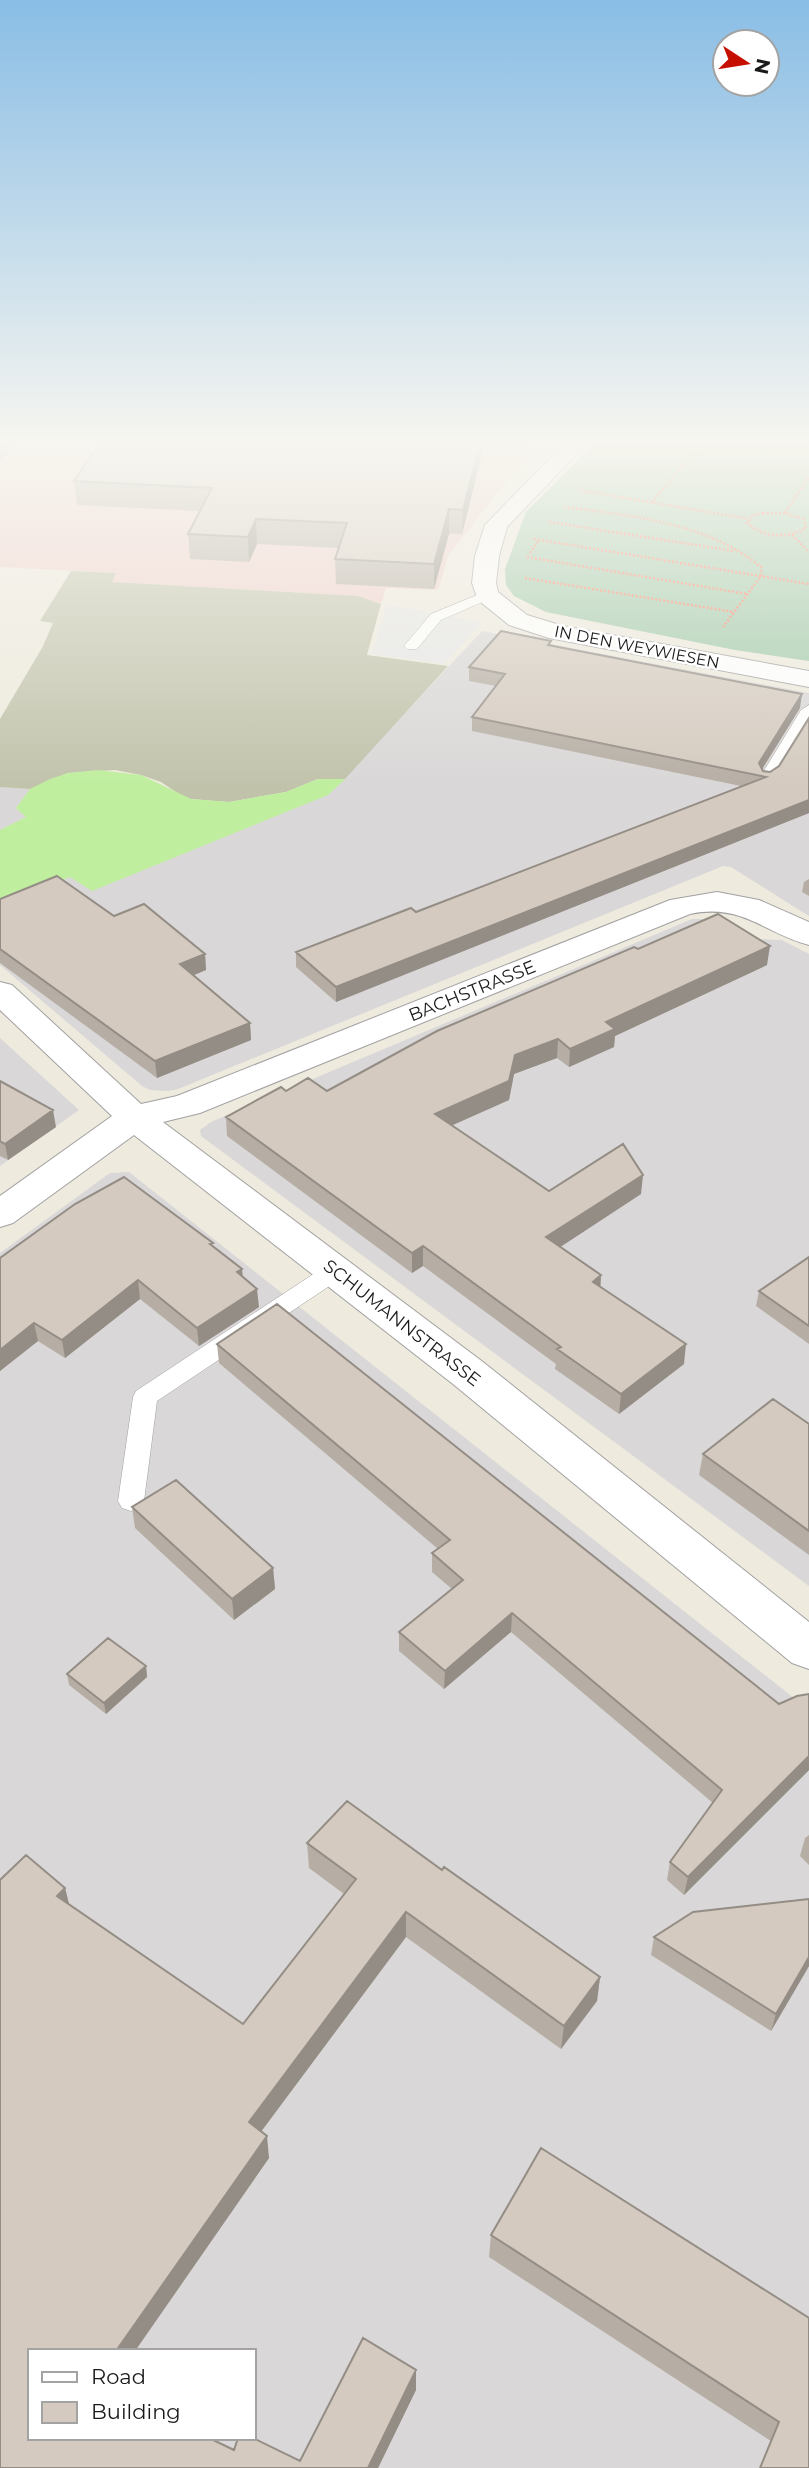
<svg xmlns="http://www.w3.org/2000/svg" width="809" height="2468" viewBox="0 0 809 2468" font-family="Montserrat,sans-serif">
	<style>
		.residential { fill: #d9d7d7; fill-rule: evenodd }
		.commercial { fill: #f1cfcb }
		.construction { fill: #c0c2aa }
		.grass { fill: #bfee9e }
		.cemetery { fill: #9dc8a7 }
		.parking { fill: #e6e6e6 }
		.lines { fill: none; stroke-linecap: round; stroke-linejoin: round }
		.service-casing { stroke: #a1a1a1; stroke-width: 1 }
		.minor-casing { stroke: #a1a1a1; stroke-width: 2 }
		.path { stroke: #ff7b5e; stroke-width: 2.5; stroke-dasharray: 2 2; stroke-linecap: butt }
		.service { fill: #fff; fill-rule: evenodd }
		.minor { fill: #fff; fill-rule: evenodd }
		.wall { fill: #b6aea4 }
		.shaded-wall { fill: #948d86 }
		.building { fill: #d4cabf; stroke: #948d86; stroke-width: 2 }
		.labels { text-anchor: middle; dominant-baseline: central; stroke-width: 5; stroke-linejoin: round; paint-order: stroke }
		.far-street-label { font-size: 16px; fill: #1a1a1a; stroke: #fff }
		.street-label { font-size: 18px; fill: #1a1a1a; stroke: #fff }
	</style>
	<rect width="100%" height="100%" fill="#eeeade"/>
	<!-- residential -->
	<path class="residential" d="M 482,631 L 809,693 L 809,916 L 731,867 L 723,866 L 178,1089 L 168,1091 L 150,1090 L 142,1086 L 0,965 L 0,905 L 70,877 L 328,795 Z
		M 0,787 L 30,789 L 16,808 L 26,817 L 0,830 Z
		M 692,919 L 714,919 L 755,939 L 782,940 L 809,954 L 809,1586 L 201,1136 L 200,1130 L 211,1122 Z
		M 0,1038 L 79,1110 L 0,1166 Z
		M 129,1172 L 809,1710 L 809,2468 L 0,2468 L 0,1253 L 110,1173 ZM 30,2351 L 254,2351 L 254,2438 L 30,2438 Z"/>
	<!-- commercial -->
	<path class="commercial" d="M 0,444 L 544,444 L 505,483 L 448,556 L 438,590 L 386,588 L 381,604 L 358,596 L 111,582 L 115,573 L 0,567 Z"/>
	<!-- construction -->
	<path class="construction" d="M 71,571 L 116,573 L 112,582 L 358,596 L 381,604 L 367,655 L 448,666 L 345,779 L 318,779 L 286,792 L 229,802 L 191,799 L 179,794 L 161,782 L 141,775 L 115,770 L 68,773 L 30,789 L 0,787 L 0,719 L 42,648 L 53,623 L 40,621 Z"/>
	<!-- grass -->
	<path class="grass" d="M 98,770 L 141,775 L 191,799 L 229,802 L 286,792 L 318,779 L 345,779 L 328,795 L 92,891 L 70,877 L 0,905 L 0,830 L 26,817 L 16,808 L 30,789 L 50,779 L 68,773 Z"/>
	<!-- cemetery -->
	<path class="cemetery" d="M 594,444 L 809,444 L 809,661 L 735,650 L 546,612 L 514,596 L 506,585 L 505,569 L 526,512 Z"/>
	<!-- parking -->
	<path class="parking" d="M 387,604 L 482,623 L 444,664 L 372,654 Z"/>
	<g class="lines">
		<!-- service casing -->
		<g class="service-casing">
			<path id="service" d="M 487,591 L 492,592 L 494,595 L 492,598 L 441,620 L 417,649 L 407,649 L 404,646 L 431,614 Z
				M 809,705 L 809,723 L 775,779 L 767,784 L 761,783 L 759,779 L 801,710 Z
				M 335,1263 L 343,1265 L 347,1271 L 343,1277 L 157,1401 L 144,1501 L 140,1508 L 131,1511 L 122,1508 L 118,1501 L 133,1397 L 136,1391 L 327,1265 Z"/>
		</g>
		<!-- minor casing -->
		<g class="minor-casing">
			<path id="minor" d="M 564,444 L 586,444 L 507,527 L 499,556 L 496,583 L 498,592 L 527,615 L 563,626 L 809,671 L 809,687 L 549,638 L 509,625 L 478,600 L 472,583 L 475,556 L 485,525 Z
				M 717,892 L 759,900 L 809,922 L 809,945 C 764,933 742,903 690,914 L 200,1113 L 163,1122 L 483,1362 L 809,1622 L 809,1669 L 792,1663 L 453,1384 L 134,1135 L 13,1223 L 0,1227 L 0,1196 L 112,1116 L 0,1010 L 0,982 L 12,985 L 141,1104 L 177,1096 L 670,900 Z"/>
		</g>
		<!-- path -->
		<path class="path" d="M 579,490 L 749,519
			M 652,502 L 702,444
			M 564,507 C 632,516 706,522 761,567 L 761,576 L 723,627
			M 763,513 L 785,513 L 803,519 L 806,528 C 787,539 764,538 747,523 L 754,515 Z
			M 785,513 L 809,477
			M 549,522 L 734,551
			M 792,535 L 809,552
			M 534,539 L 809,584
			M 530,553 L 539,540
			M 527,557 L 747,594
			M 525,578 L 734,612"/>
		<!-- service -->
		<use href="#service" class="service"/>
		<!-- minor -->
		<use href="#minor" class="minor"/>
	</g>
	<!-- wall -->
	<path class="wall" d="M 99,444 L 524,444 L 524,448 L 484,446 L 462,534 L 449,534 L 434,589 L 336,584 L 335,559 L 339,548 L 257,544 L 249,562 L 190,559 L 188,534 L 200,511 L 77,505 L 74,481 Z
		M 551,641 L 551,646 L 800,708 L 762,770 L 763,771 L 770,772 L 779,766 L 809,718 L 809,813 L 336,1002 L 296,967 L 296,952 L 416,912 L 741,786 L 472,731 L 472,717 L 496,686 L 469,681 L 469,667 Z
		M 809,879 L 809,896 L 802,892 L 804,882 Z
		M 0,899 L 114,916 L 205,954 L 206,970 L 194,975 L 250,1023 L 251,1040 L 157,1078 L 0,963 Z
		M 638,949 L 767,965 L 615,1036 L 614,1047 L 569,1067 L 557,1058 L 514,1074 L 509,1100 L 452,1125 L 549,1191 L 641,1194 L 560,1247 L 601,1275 L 600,1287 L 684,1364 L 619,1414 L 555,1369 L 556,1364 L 423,1266 L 412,1273 L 227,1136 L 226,1117 L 286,1091 L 327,1091 Z
		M 0,1081 L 56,1127 L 8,1160 L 0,1156 Z
		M 213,1243 L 213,1246 L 242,1269 L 243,1277 L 259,1307 L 199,1346 L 140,1299 L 65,1358 L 38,1341 L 0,1371 L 0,1258 Z
		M 809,1257 L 809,1344 L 756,1306 L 759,1291 Z
		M 217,1344 L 779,1704 L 809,1694 L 809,1770 L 684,1895 L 667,1880 L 670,1862 L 713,1803 L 511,1632 L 444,1689 L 399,1651 L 399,1632 L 452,1589 L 432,1572 L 432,1553 L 438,1549 L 219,1363 Z
		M 809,1424 L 809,1555 L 699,1475 L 703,1454 Z
		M 132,1507 L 273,1568 L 275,1589 L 234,1620 L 135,1528 Z
		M 146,1666 L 147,1677 L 106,1714 L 69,1685 L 67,1674 Z
		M 809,1835 L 809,1865 L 800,1856 L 805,1838 Z
		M 307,1843 L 442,1870 L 600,1977 L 597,2001 L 561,2049 L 406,1937 L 261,2131 L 269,2158 L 135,2351 L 30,2351 L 30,2438 L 234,2450 L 300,2461 L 416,2390 L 378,2468 L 0,2468 L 65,1888 L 69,1904 L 243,2024 L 344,1894 L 309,1868 Z
		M 809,1899 L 809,1966 L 771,2031 L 651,1955 L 654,1937 Z
		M 491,2235 L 809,2318 L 809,2468 L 771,2441 L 489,2257 Z"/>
	<!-- shaded-wall -->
	<path class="shaded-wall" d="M 0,444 L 14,444 L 0,463 Z
		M 480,444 L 484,444 L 484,446 L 462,534 L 463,510 Z
		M 449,509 L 449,534 L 434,589 L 434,564 Z
		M 256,519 L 257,544 L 249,562 L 248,537 Z
		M 802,694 L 800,708 L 758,775 L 759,763 Z
		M 809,800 L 809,813 L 336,1002 L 336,987 Z
		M 770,946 L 767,965 L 615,1036 L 614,1047 L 569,1067 L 570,1049 L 606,1022 Z
		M 205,954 L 206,970 L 182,980 L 180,964 Z
		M 250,1023 L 251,1040 L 157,1078 L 155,1061 Z
		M 558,1039 L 557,1058 L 514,1074 L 509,1100 L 435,1133 L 435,1114 L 515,1055 Z
		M 53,1110 L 56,1127 L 8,1160 L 5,1144 Z
		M 643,1175 L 641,1194 L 545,1257 L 546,1237 Z
		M 423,1246 L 423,1266 L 412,1273 L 412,1253 Z
		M 242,1269 L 243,1287 L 237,1272 Z
		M 601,1275 L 600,1295 L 593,1282 Z
		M 138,1280 L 140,1299 L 65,1358 L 62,1340 Z
		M 257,1289 L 259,1307 L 199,1346 L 197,1328 Z
		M 34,1323 L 38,1341 L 0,1371 L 0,1350 Z
		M 686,1344 L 684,1364 L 619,1414 L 621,1394 Z
		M 273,1568 L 275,1589 L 234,1620 L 232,1599 Z
		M 512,1613 L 511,1632 L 444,1689 L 445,1671 Z
		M 146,1666 L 147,1677 L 106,1714 L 104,1703 Z
		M 809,1756 L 809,1770 L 684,1895 L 688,1877 Z
		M 65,1888 L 71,1912 L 57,1896 Z
		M 406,1912 L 406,1937 L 252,2144 L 249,2122 Z
		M 809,1957 L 809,1966 L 771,2031 L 776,2014 Z
		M 600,1977 L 597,2001 L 561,2049 L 564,2026 Z
		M 267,2136 L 269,2158 L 135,2351 L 116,2351 Z
		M 416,2370 L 416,2390 L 378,2468 L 368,2468 Z"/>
	<!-- building -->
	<path class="building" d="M 99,444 L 480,444 L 463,510 L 449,509 L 434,564 L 335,559 L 347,523 L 256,519 L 248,537 L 188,534 L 212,488 L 74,481 Z
		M 501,631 L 551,641 L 548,645 L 802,694 L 759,763 L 763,771 L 770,772 L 779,766 L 809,718 L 809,800 L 336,987 L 296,952 L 411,908 L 416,912 L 766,777 L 472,717 L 505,674 L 469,667 Z
		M 57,876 L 114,916 L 144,904 L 205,954 L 180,964 L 250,1023 L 155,1061 L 0,949 L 0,899 Z
		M 718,914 L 770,946 L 606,1022 L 615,1029 L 570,1049 L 558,1039 L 515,1055 L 509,1081 L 435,1114 L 549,1191 L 623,1144 L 643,1175 L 546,1237 L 601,1275 L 593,1282 L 686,1344 L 621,1394 L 557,1349 L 561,1347 L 423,1246 L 412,1253 L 226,1117 L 281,1087 L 286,1091 L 308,1078 L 327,1091 L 437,1031 L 634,947 L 638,949 Z
		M 0,1081 L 53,1110 L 5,1144 L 0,1141 Z
		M 124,1177 L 213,1243 L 210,1244 L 242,1269 L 237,1272 L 257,1289 L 197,1328 L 138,1280 L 62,1340 L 34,1323 L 0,1350 L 0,1258 L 75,1204 Z
		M 809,1257 L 809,1326 L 759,1291 Z
		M 277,1304 L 779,1704 L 797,1696 L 809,1694 L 809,1756 L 688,1877 L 670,1862 L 722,1790 L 512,1613 L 445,1671 L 399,1632 L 463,1580 L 432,1553 L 450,1540 L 217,1344 Z
		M 773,1399 L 809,1424 L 809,1531 L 703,1454 Z
		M 176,1480 L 273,1568 L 232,1599 L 132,1507 Z
		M 108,1638 L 146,1666 L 104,1703 L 67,1674 Z
		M 347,1801 L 442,1870 L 444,1867 L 600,1977 L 564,2026 L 406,1912 L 249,2122 L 267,2136 L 116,2351 L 30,2351 L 30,2438 L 209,2438 L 234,2450 L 238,2438 L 253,2438 L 300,2461 L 363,2338 L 416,2370 L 368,2468 L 0,2468 L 0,1880 L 26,1855 L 65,1888 L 57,1896 L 243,2024 L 356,1879 L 307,1843 Z
		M 809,1899 L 809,1957 L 776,2014 L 654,1937 L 693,1912 Z
		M 541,2148 L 809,2318 L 809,2468 L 760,2468 L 779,2422 L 491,2235 Z"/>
	<!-- sky -->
	<linearGradient id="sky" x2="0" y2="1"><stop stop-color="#89bde5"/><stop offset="0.56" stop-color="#f7f6f0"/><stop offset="1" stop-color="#f7f6f0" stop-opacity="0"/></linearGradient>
	<rect width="809" height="790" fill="url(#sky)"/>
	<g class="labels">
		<!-- far-street labels -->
		<g class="far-street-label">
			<text transform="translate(637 647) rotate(11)">IN DEN WEYWIESEN</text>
		</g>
		<!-- street labels -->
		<g class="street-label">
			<text transform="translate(472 991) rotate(-22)">BACHSTRASSE</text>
			<text transform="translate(402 1323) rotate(38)">SCHUMANNSTRASSE</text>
		</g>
	</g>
	<!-- legend -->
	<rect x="28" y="2349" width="228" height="91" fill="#ffffff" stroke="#a3a3a3" stroke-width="2"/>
	<rect x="42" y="2372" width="35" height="10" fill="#ffffff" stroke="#a3a3a3" stroke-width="2"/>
	<text x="91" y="2384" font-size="21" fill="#1a1a1a">Road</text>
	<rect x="42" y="2402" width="35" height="21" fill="#d4cabf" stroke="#a3a3a3" stroke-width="2"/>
	<text x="91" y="2419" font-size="21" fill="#1a1a1a">Building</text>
	<!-- north arrow -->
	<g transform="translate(746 63) rotate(102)"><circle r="33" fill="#ffffff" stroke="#a3a3a3" stroke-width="2"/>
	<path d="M0-5L12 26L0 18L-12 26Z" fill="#c50f00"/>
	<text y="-10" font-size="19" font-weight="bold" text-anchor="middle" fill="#1a1a1a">N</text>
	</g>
</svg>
